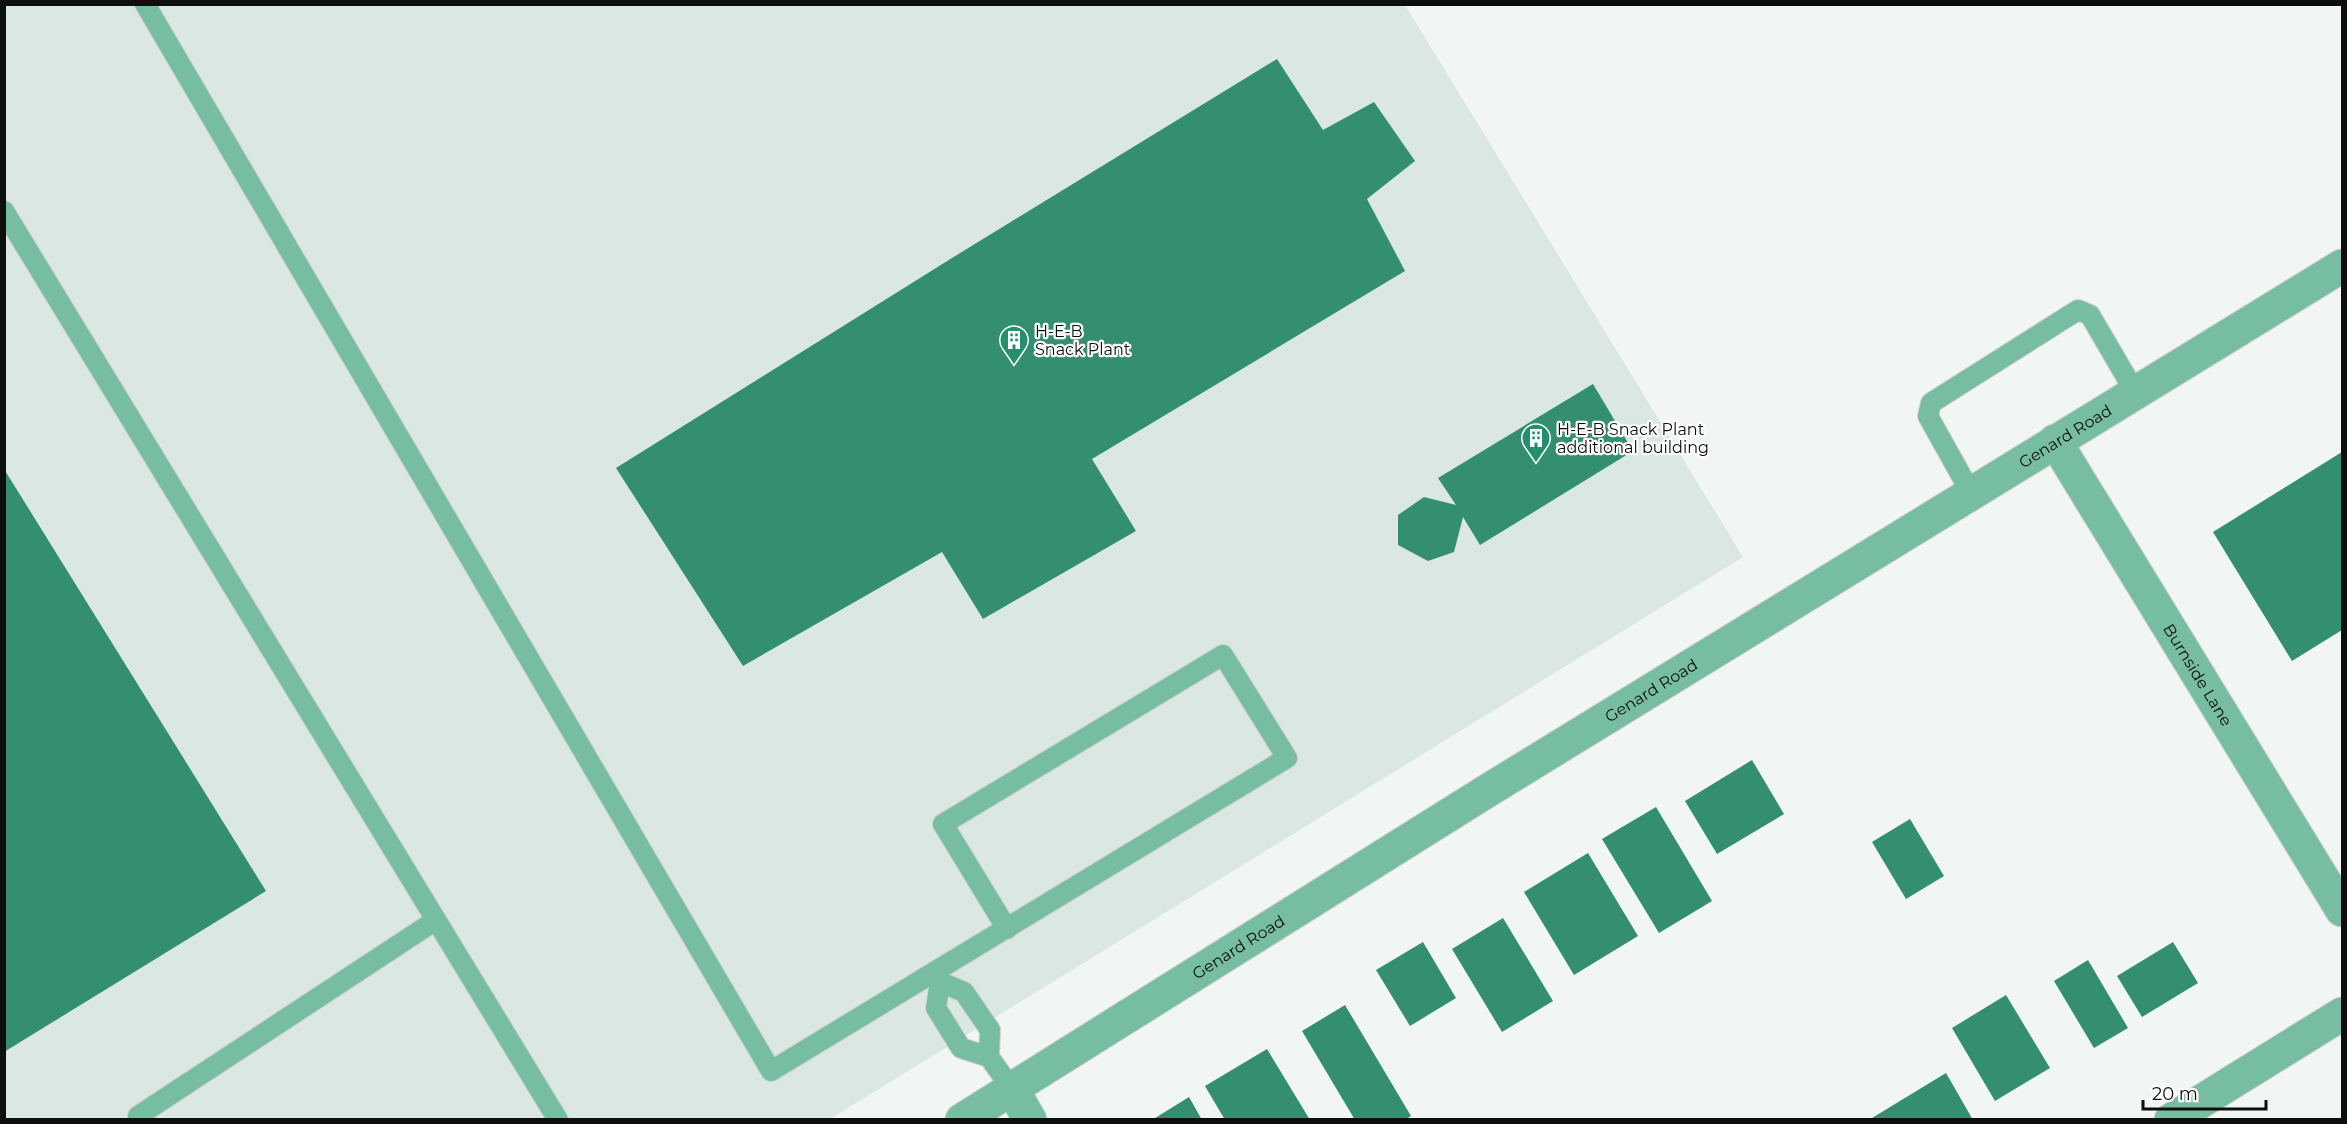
<svg xmlns="http://www.w3.org/2000/svg" width="2347" height="1124" viewBox="0 0 2347 1124" font-family="Montserrat,sans-serif">
	<style>
		.built { fill: #dbe7e2 }
		.building { fill: #348e70 }
		.lines { fill: none; stroke-linecap: round; stroke-linejoin: round }
		.service-casing { stroke: #cdd0ce; stroke-width: 22 }
		.minor-casing { stroke: #cdd0ce; stroke-width: 35 }
		.tertiary-casing { stroke: #cdd0ce; stroke-width: 35 }
		.service { stroke: #77bda1; stroke-width: 20 }
		.minor { stroke: #77bda1; stroke-width: 33 }
		.tertiary { stroke: #77bda1; stroke-width: 33 }
		.labels { text-anchor: middle; dominant-baseline: central; stroke-width: 4.5; stroke-linejoin: round; paint-order: stroke }
		.poi-label { font-size: 16px; fill: #0d0e0e; stroke: #fff; text-anchor: start }
		.street-label { font-size: 16px; fill: #0d0e0e; stroke: #fff }
	</style>
	<rect width="100%" height="100%" fill="#f1f5f3"/>
	<!-- built -->
	<path class="built" d="M 5,5 L 1405,5 L 1743,557 L 830,1119 L 5,1120 Z"/>
	<!-- building -->
	<path class="building" d="M 1277,59 L 1323,130 L 1374,102 L 1415,161 L 1367,199 L 1405,271 L 1092,459 L 1136,531 L 983,619 L 942,552 L 743,666 L 616,468 L 952,258 Z
		M 1593,384 L 1633,451 L 1480,545 L 1463,517 L 1454,552 L 1428,561 L 1398,545 L 1398,515 L 1424,497 L 1456,505 L 1438,478 Z
		M 2342,452 L 2342,630 L 2292,661 L 2213,532 Z
		M 4,469 L 266,891 L 4,1052 Z
		M 1752,760 L 1784,814 L 1717,854 L 1685,801 Z
		M 1656,807 L 1712,901 L 1659,933 L 1602,839 Z
		M 1910,819 L 1944,876 L 1906,899 L 1872,842 Z
		M 1588,853 L 1638,936 L 1574,975 L 1524,892 Z
		M 1503,918 L 1553,1001 L 1502,1032 L 1452,949 Z
		M 1423,942 L 1456,998 L 1410,1026 L 1376,970 Z
		M 2173,942 L 2198,983 L 2142,1017 L 2117,976 Z
		M 2088,960 L 2128,1028 L 2094,1048 L 2054,981 Z
		M 2006,995 L 2050,1068 L 1995,1101 L 1952,1028 Z
		M 1345,1005 L 1411,1116 L 1405,1120 L 1355,1120 L 1302,1031 Z
		M 1267,1049 L 1310,1120 L 1225,1120 L 1205,1086 Z
		M 1946,1073 L 1973,1120 L 1873,1120 L 1872,1118 Z
		M 1189,1097 L 1202,1120 L 1152,1120 Z"/>
	<g class="lines">
		<!-- service casing -->
		<g class="service-casing">
			<path id="service" d="M 145,4 L 771,1071 L 1287,758 L 1223,655 L 943,824 L 1007,929
				M 4,211 L 558,1120
				M 1971,493 L 1928,416 L 1931,403 L 2078,310 L 2090,315 L 2135,392
				M 934,972 L 940,982 L 964,992 L 990,1030 L 989,1057
				M 940,982 L 936,1008 L 961,1048 L 989,1057 L 1012,1089
				M 138,1116 L 436,920"/>
		</g>
		<!-- minor casing -->
		<g class="minor-casing">
			<g id="minor">
				<path id="s1" d="M 2055,441 L 2342,910"/>
				<path d="M 1012,1089 L 1030,1120"/>
				<path d="M 2171,1120 L 2342,1014"/>
			</g>
		</g>
		<!-- tertiary casing -->
		<g class="tertiary-casing">
			<g id="tertiary">
				<path id="s2" d="M 962,1120 L 1487,791 L 2342,266"/>
			</g>
		</g>
		<!-- service -->
		<use href="#service" class="service"/>
		<!-- minor -->
		<use href="#minor" class="minor"/>
		<!-- tertiary -->
		<use href="#tertiary" class="tertiary"/>
	</g>
	<!-- icons -->
	<defs>
		<g id="building-pin" transform="scale(1.5)"><path d="M0 17L-7.5 6A9.5 9.5 0 1 1 7.5 6Z" fill="#238f6d" stroke="#fff"/><path d="M-4-6H4V6H1V3H-1V6H-4ZM-2.5-4.3h1.7v1.8h-1.7ZM.8-4.3h1.7v1.8H.8ZM-2.5-1h1.7V.8h-1.7ZM.8-1h1.7V.8H.8Z" fill="#fff"/></g>
	</defs>
	<g fill-rule="evenodd">
		<use href="#building-pin" x="1014" y="340"/>
		<use href="#building-pin" x="1536" y="438"/>
	</g>
	<g class="labels">
		<!-- poi labels -->
		<g class="poi-label">
			<text x="1035" y="331">H-E-B<tspan x="1035" dy="18">Snack Plant</tspan></text>
			<text x="1557" y="429">H-E-B Snack Plant<tspan x="1557" dy="18">additional building</tspan></text>
		</g>
		<!-- street labels -->
		<g class="street-label">
			<text stroke="none"><textPath href="#s2" startOffset="1298">Genard Road</textPath></text>
			<text stroke="none"><textPath href="#s1" startOffset="274">Burnside Lane</textPath></text>
			<text stroke="none"><textPath href="#s2" startOffset="812">Genard Road</textPath></text>
			<text stroke="none"><textPath href="#s2" startOffset="326">Genard Road</textPath></text>
		</g>
	</g>
	<!-- border -->
	<rect width="2347" height="1124" fill="none" stroke="#0d0e0e" stroke-width="12"/>
	<!-- scale -->
	<path d="M2143 1100v9h123v-9" fill="none" stroke="#0d0e0e" stroke-width="3"/>
	<text x="2152" y="1100" font-size="18" fill="#0d0e0e" stroke="#ffffff" stroke-width="4.5" paint-order="stroke">20 m</text>
</svg>
